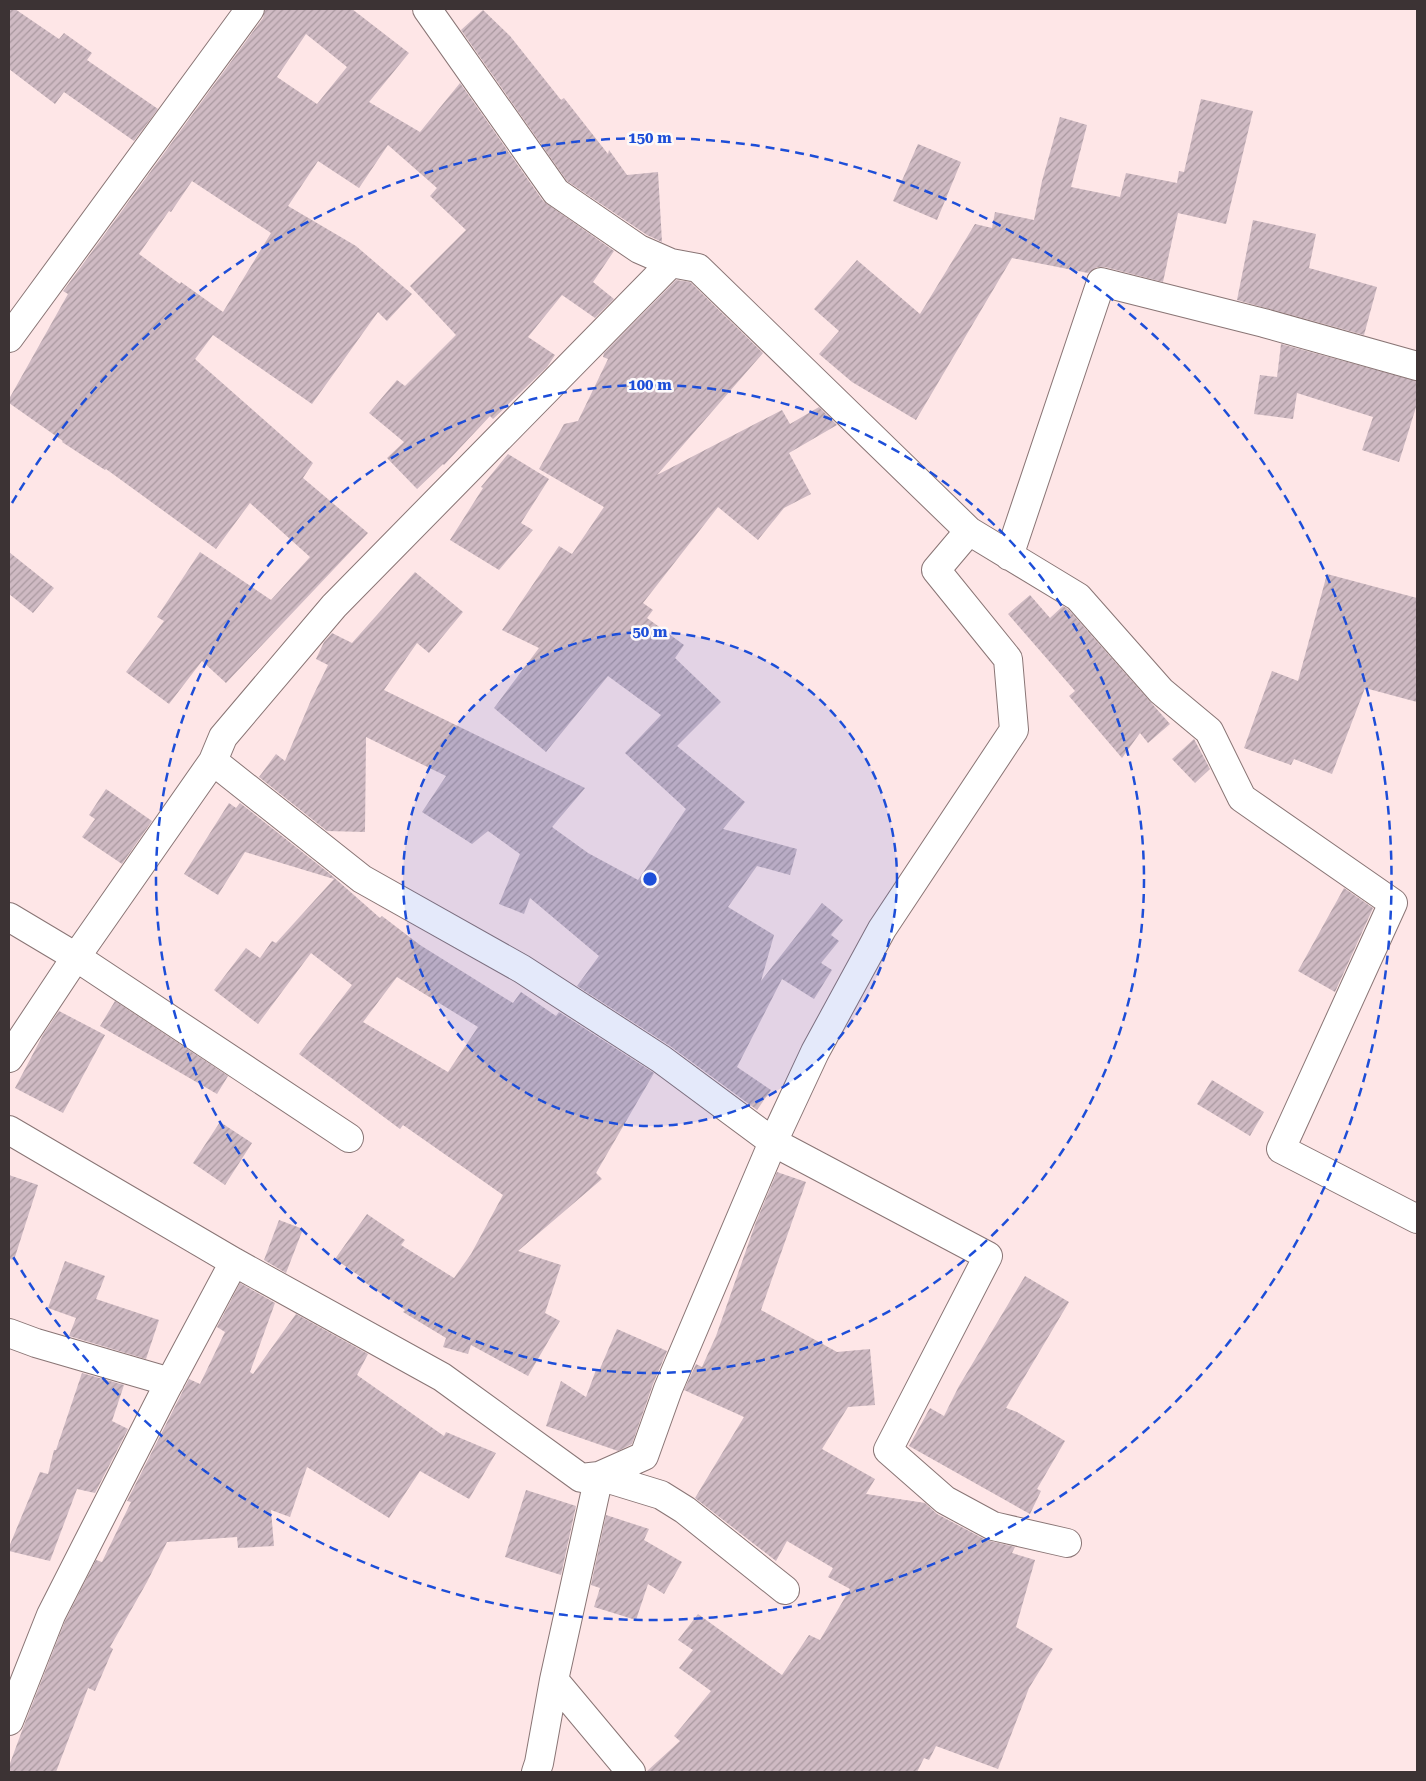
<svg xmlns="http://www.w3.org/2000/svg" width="1426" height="1781" viewBox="0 0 1426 1781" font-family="'Roboto Serif',serif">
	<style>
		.building { fill: url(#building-hatch); fill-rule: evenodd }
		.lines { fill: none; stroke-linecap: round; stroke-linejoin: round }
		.minor-casing { stroke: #897575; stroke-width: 30 }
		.minor { stroke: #fff; stroke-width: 28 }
		.ring { fill: none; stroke: #1d4ed8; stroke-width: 2.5; stroke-dasharray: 9 6 }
		.centre { fill: #1d4ed8; stroke: #fdf9f9; stroke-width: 2.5 }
		.ring-label { font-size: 15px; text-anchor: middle; font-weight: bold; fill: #1d4ed8; stroke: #fdf9f9; stroke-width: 5; stroke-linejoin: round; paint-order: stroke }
	</style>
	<defs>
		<pattern id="building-hatch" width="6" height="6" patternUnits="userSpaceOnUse" patternTransform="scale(1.25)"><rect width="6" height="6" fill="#cfbac3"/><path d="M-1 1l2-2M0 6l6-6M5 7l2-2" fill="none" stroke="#a9989f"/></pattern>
	</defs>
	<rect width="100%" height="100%" fill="#fee6e7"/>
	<!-- building -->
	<path class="building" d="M 9,9 L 15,9 L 59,39 L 64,33 L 92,53 L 87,60 L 158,109 L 134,141 L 64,92 L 55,104 L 9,69 Z
		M 265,9 L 352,9 L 409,53 L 369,102 L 420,132 L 460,83 L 543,201 L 614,251 L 593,282 L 614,299 L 595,318 L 562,295 L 528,337 L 555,355 L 547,367 L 493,419 L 490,416 L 444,465 L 443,464 L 417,489 L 387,458 L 404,442 L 369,413 L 397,380 L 405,386 L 456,335 L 410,286 L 466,230 L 430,196 L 437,188 L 388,145 L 359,188 L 318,161 L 288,206 L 356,246 L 412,294 L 387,321 L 378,312 L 312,404 L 213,335 L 195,359 L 313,463 L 303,478 L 368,533 L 226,683 L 202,661 L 169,704 L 126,672 L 164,621 L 157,617 L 200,552 L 271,600 L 310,557 L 250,503 L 216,549 L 106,469 L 105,470 L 62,442 L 63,441 L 9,403 L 9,399 L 68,294 L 63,291 L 64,290 L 263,18 ZM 306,34 L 347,67 L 317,104 L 277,77 ZM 192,181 L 271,233 L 223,312 L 181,282 L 180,284 L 139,254 L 169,211 L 171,212 Z
		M 483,10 L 510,36 L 561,100 L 564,98 L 608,154 L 609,150 L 627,175 L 658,172 L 662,242 L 647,235 L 567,181 L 461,30 Z
		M 1201,99 L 1253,111 L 1226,224 L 1178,213 L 1163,282 L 1105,267 L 1097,267 L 1088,273 L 1012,258 L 916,420 L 852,382 L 819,354 L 839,331 L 814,309 L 857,260 L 920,314 L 975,224 L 992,228 L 995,212 L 1034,220 L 1042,181 L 1060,117 L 1087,125 L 1071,187 L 1120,197 L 1126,173 L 1177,183 L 1179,171 L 1184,172 Z
		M 918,144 L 961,162 L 937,220 L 893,201 Z
		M 1253,220 L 1316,234 L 1309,268 L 1377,287 L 1364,335 L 1237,300 Z
		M 676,280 L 690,282 L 763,353 L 657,475 L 782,410 L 790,424 L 819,407 L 837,425 L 789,453 L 811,494 L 784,508 L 758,540 L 718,507 L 643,603 L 653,610 L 647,618 L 684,645 L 675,658 L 721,702 L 677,746 L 745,802 L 723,829 L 797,849 L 790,875 L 757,866 L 728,907 L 774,935 L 761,981 L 822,903 L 843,920 L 831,935 L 839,941 L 821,963 L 832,970 L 814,999 L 782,979 L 737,1067 L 771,1090 L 757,1110 L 670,1046 L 577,986 L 599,956 L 530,898 L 524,914 L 499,904 L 520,854 L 488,831 L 472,844 L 422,812 L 446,776 L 366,737 L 365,832 L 327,831 L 259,777 L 276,754 L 285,761 L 311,700 L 328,665 L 316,659 L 324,642 L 332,633 L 352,643 L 415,572 L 463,612 L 429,653 L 417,643 L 384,690 L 585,788 L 552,827 L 588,853 L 638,880 L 686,809 L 625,753 L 661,715 L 608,676 L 546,752 L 494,708 L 539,648 L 502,630 L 559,546 L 572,554 L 604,507 L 539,469 L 564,424 L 578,421 L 608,359 L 603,357 L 604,353 Z
		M 1281,344 L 1417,381 L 1417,404 L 1399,462 L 1362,450 L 1373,417 L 1297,393 L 1293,419 L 1254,414 L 1260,375 L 1277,377 Z
		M 508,454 L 549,479 L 521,523 L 533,530 L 499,570 L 450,540 L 483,488 L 481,487 Z
		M 9,552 L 54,588 L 33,613 L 9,594 Z
		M 1327,574 L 1417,598 L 1417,702 L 1365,688 L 1332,774 L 1294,759 L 1291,765 L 1244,748 L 1272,671 L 1298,681 Z
		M 1030,595 L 1050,618 L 1063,606 L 1068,609 L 1170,724 L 1148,743 L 1140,733 L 1122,758 L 1069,696 L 1075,691 L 1008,614 Z
		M 1194,739 L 1210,769 L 1195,783 L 1172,759 Z
		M 106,789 L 152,821 L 122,864 L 82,837 L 95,819 L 89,815 Z
		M 229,803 L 236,808 L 240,803 L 330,874 L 380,918 L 382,916 L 420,945 L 513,1003 L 521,992 L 556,1016 L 559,1012 L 654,1073 L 596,1173 L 602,1179 L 518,1251 L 561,1265 L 545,1313 L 560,1321 L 528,1376 L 471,1345 L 468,1354 L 443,1347 L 446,1338 L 403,1312 L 405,1310 L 360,1279 L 361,1277 L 335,1259 L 367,1214 L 405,1240 L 401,1245 L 454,1278 L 471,1254 L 503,1195 L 403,1125 L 400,1129 L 299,1054 L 352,985 L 311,953 L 258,1024 L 214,990 L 246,948 L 260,958 L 272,941 L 276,943 L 334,879 L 245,852 L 218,895 L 184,874 ZM 397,977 L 478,1027 L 448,1072 L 363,1022 Z
		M 1344,888 L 1373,908 L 1335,992 L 1298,971 Z
		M 115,1001 L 228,1076 L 217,1094 L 100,1026 Z
		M 59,1011 L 105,1035 L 63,1113 L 15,1088 L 44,1033 Z
		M 1212,1080 L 1264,1112 L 1250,1136 L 1197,1104 Z
		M 220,1122 L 252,1143 L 225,1185 L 193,1163 Z
		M 777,1172 L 806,1182 L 761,1310 L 837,1352 L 870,1349 L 875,1405 L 848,1407 L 822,1449 L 875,1479 L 866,1494 L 925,1503 L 937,1514 L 986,1540 L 1015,1547 L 1012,1553 L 1035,1560 L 1016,1627 L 1053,1649 L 1029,1688 L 998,1769 L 936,1746 L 929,1760 L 924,1758 L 917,1772 L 646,1772 L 680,1741 L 674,1736 L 711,1691 L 679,1668 L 693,1650 L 678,1640 L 698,1614 L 782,1675 L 809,1635 L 820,1640 L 850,1589 L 828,1577 L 833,1568 L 787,1541 L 776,1561 L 695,1498 L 744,1417 L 684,1390 L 696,1364 L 702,1367 L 716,1336 L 756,1222 Z
		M 9,1175 L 38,1185 L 14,1260 L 9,1259 Z
		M 279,1220 L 303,1229 L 286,1273 L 264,1260 Z
		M 65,1261 L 105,1276 L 96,1299 L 159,1320 L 146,1359 L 69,1336 L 76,1318 L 48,1308 Z
		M 1025,1276 L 1069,1302 L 1006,1408 L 1017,1412 L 1065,1441 L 1037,1489 L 1041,1491 L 1030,1514 L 909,1446 L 930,1408 L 944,1416 L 959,1386 Z
		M 240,1283 L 275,1303 L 250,1372 L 253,1374 L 296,1314 L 368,1354 L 357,1375 L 444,1436 L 446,1432 L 496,1453 L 469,1499 L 420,1471 L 389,1518 L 307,1467 L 290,1517 L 271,1510 L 274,1546 L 238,1548 L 237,1537 L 167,1542 L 147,1582 L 110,1647 L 113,1649 L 95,1691 L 88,1688 L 56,1772 L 9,1772 L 9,1766 L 23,1728 L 65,1621 L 96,1560 L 102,1562 L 131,1502 L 127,1501 L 189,1379 L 200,1384 L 225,1332 L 217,1327 Z
		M 617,1329 L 667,1351 L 653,1384 L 632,1444 L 618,1451 L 546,1426 L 561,1381 L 586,1397 L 596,1370 L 599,1371 Z
		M 82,1373 L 124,1385 L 112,1421 L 128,1429 L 95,1493 L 77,1489 L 50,1561 L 9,1551 L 9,1547 L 40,1472 L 48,1474 L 54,1450 L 56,1450 Z
		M 526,1490 L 576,1506 L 561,1575 L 505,1557 Z
		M 606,1515 L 649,1529 L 644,1540 L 682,1562 L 664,1594 L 648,1584 L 636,1620 L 594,1607 L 600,1588 L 591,1585 Z"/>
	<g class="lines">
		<!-- minor casing -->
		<g class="minor-casing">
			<path id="minor" d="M 427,9 L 556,192 L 639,249 L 671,263 L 698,268 L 969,531 L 1078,597 L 1161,691 L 1209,731 L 1242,798 L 1393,903 L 1281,1149 L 1417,1219
				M 9,338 L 250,9
				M 1009,556 L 1101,282 L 1264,323 L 1417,366
				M 213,761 L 362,879 L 522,969 L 661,1059 L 773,1142 L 988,1256 L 888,1450 L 945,1500 L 993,1526 L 1067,1543
				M 9,917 L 76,957 L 349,1138
				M 9,1058 L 76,957 L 213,761 L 223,737 L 334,606 L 671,263
				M 9,1130 L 234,1262 L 442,1377 L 581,1478 L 599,1476 L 661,1495 L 685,1510 L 785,1590
				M 9,1333 L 36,1343 L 170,1382
				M 554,1680 L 631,1772
				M 9,1721 L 51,1615 L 165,1391 L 234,1262
				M 536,1772 L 539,1763 L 554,1680 L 599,1476 L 644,1456 L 668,1389 L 773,1142 L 815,1052 L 882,929 L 1014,730 L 1008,659 L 936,570 L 969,531"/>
		</g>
		<!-- minor -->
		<use href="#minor" class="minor"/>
	</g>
	<!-- distance rings -->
	<circle cx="650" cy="879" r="247" fill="#1d4ed8" fill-opacity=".12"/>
	<g class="ring">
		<circle cx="650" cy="879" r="247"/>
		<circle cx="650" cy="879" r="494"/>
		<path d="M12 503A741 741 0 1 1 12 1255"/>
	</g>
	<circle cx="650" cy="879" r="8" class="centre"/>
	<g class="ring-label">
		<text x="650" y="143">150 m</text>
		<text x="650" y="390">100 m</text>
		<text x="650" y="637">50 m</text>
	</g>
	<!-- border -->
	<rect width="1426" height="1781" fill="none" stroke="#3c3334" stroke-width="20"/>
</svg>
